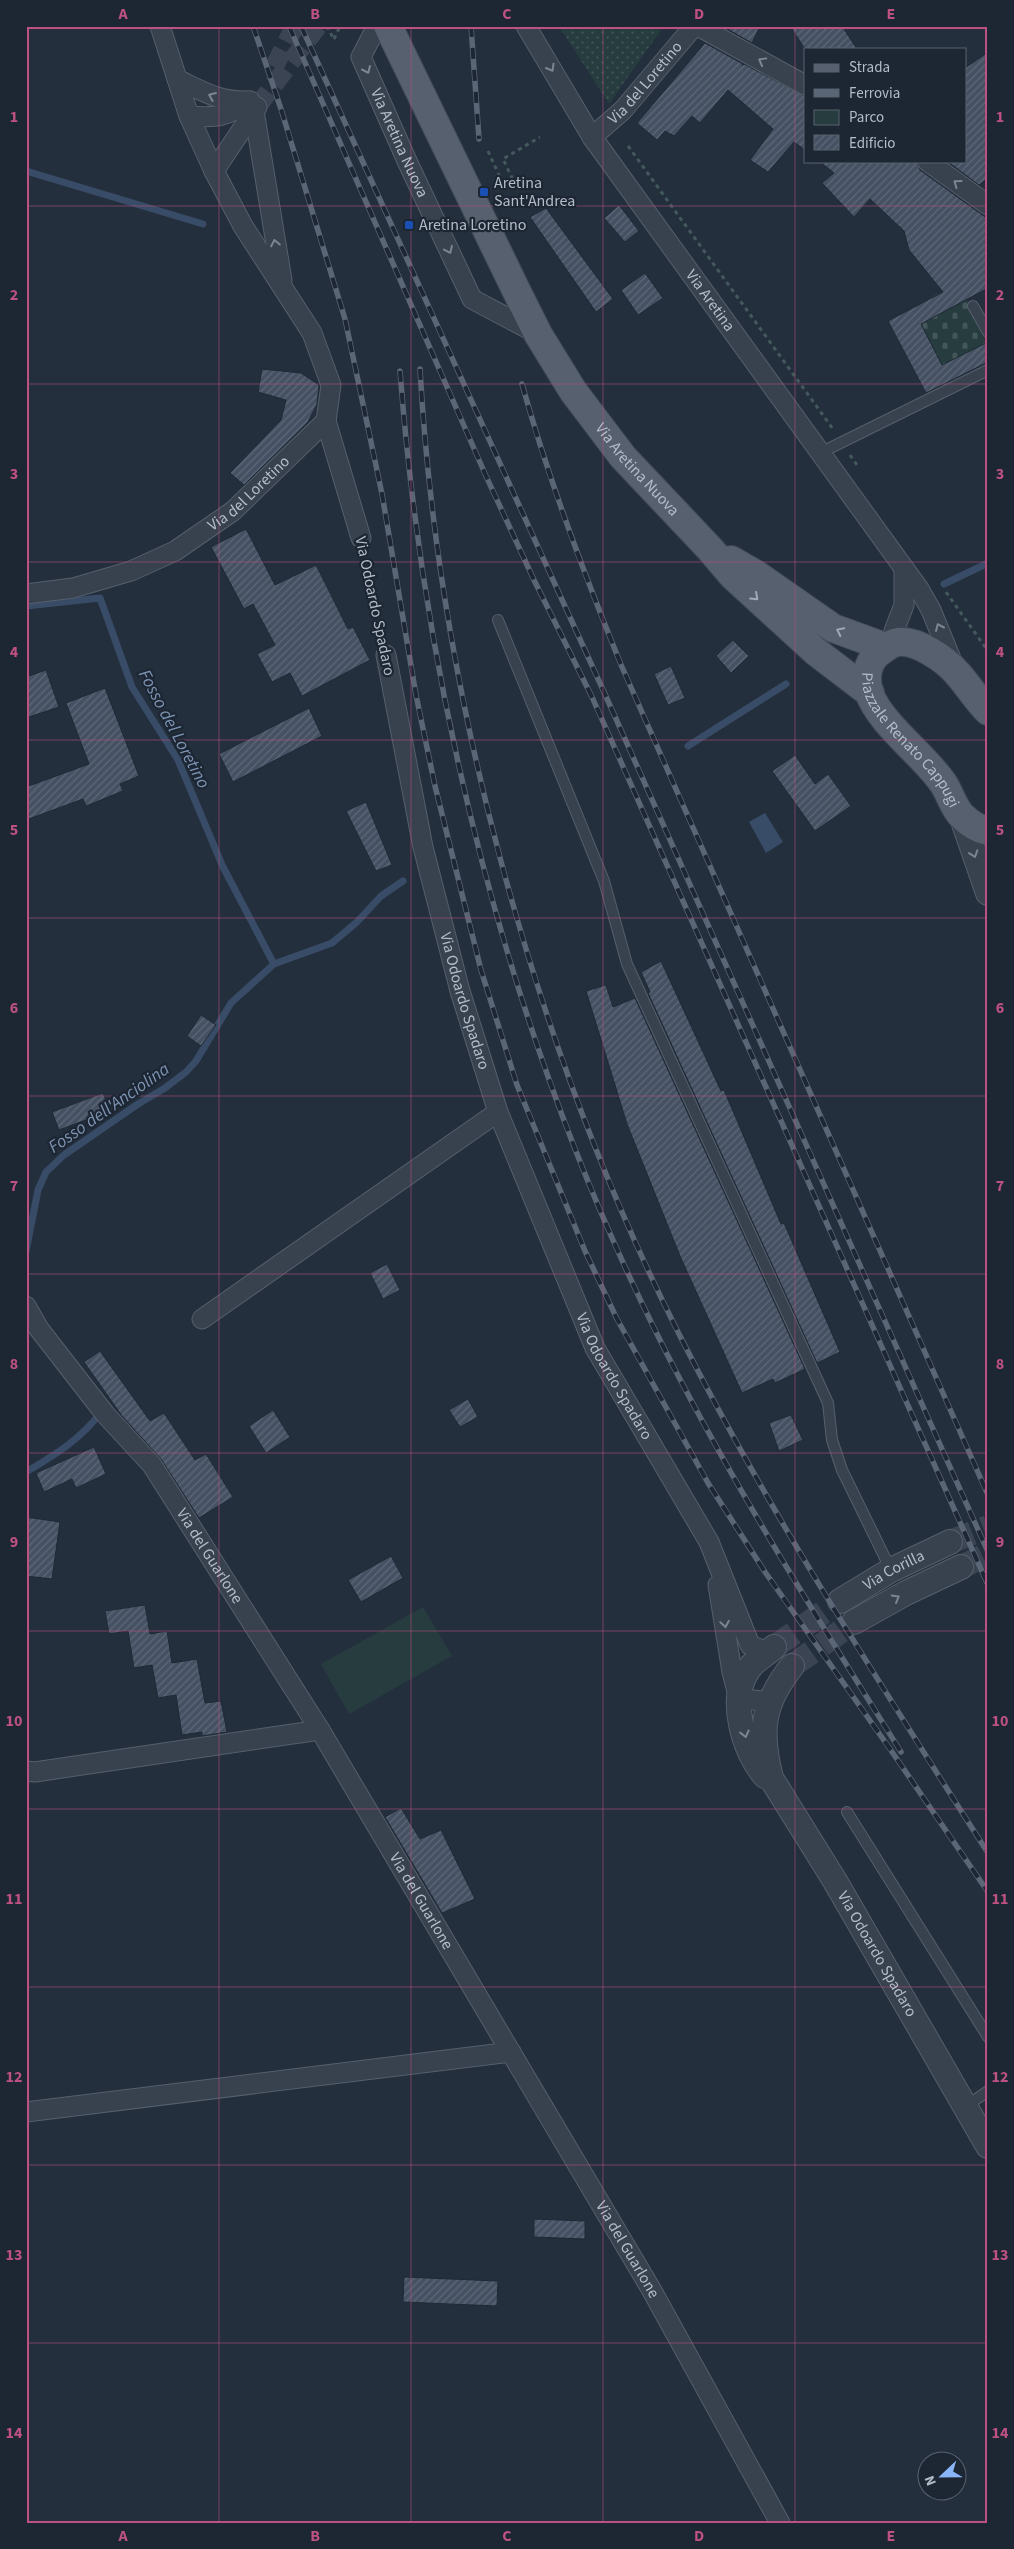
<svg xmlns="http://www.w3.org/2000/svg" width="1014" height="2549" viewBox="0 0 1014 2549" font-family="'Source Sans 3',sans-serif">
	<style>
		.green { fill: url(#green-dots) }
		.cemetery { fill: url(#cemetery-stones) }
		.pitch { fill: #263c3f }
		.water { fill: #394c67 }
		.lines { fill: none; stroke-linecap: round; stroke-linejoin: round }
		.stream { stroke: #394c67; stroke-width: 7 }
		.building { fill: url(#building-hatch); stroke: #1f2835 }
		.minor-tunnel { stroke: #3a4453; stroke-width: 19; stroke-dasharray: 19 9; stroke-linecap: butt }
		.tertiary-tunnel { stroke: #3a4453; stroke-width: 24; stroke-dasharray: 24 12; stroke-linecap: butt }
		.service-casing { stroke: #565f6c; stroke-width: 12 }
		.minor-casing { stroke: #565f6c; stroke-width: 21 }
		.tertiary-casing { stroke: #565f6c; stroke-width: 26 }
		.primary-casing { stroke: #414a57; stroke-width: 30 }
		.path { stroke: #44595c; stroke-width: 3; stroke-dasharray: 4 4; stroke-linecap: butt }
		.service { stroke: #38414e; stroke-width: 10 }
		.minor { stroke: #38414e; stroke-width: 19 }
		.tertiary { stroke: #38414e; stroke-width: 24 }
		.primary { stroke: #56606e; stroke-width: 28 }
		.rail-casing { stroke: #5a6575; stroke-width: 5.5 }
		.rail { stroke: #1d2633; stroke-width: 4; stroke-dasharray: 11; stroke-linecap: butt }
		.oneway { stroke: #7c8592 }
		.oneway2 { stroke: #a1aab7 }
		.grid { fill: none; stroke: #bd5182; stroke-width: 1; stroke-opacity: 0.55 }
		.transit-dot { fill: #1a4fb4; stroke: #1d2633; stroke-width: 2 }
		.labels { text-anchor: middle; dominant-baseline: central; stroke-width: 4.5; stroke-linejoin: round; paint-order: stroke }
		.street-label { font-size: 16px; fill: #b4bcc9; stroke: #1d2633 }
		.poi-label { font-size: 16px; fill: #b4bcc9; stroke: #1d2633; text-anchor: start }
		.water-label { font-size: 18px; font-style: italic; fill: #7c92b1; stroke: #1d2633 }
		.neatline { fill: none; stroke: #bd5182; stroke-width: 2 }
		.grid-label { font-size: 16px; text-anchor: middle; font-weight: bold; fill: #bd5182 }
	</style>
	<defs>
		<pattern id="green-dots" width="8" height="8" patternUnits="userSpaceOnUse" patternTransform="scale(1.25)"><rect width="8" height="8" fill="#263c3f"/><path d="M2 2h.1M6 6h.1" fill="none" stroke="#435659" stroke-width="1.8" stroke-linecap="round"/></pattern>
		<pattern id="cemetery-stones" width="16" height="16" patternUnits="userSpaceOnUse" patternTransform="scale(1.25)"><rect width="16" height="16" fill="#263c3f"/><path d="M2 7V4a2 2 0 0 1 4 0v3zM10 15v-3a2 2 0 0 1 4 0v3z" fill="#435659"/></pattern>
		<pattern id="building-hatch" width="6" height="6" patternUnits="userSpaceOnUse" patternTransform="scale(1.25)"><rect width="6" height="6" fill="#455162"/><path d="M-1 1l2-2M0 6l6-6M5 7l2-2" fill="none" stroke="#5d6877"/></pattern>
	</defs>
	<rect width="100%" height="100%" fill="#242f3e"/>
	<!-- green -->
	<path class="green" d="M 559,26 L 654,26 L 661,30 L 609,104 Z"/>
	<!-- cemetery -->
	<path class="cemetery" d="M 958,283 L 988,338 L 988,362 L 927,394 L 888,321 Z"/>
	<!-- pitch -->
	<path class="pitch" d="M 423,1607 L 452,1656 L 349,1714 L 321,1664 Z"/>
	<!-- water -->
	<path class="water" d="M 765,813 L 783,842 L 766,853 L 749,822 Z"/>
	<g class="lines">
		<!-- stream -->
		<path class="stream" d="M 26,171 L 203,224
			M 944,584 L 988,563
			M 26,606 L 100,598 L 132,687 L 178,760 L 223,867 L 274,964
			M 688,746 L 786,684
			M 26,1251 L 38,1190 L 46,1172 L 64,1155 L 138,1104 L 165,1088 L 186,1072 L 196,1061 L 231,1003 L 274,964 L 332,943 L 357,922 L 381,896 L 403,881
			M 26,1472 C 55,1455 81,1439 101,1412"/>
	</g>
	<!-- building -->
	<path class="building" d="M 722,26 L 760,26 L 752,43 Z
		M 790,26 L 842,26 L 857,49 L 805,49 Z
		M 705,43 L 743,64 L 742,66 L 744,64 L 805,96 L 805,150 L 794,142 L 768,172 L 750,160 L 773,129 L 728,90 L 700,123 L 692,116 L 674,136 L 665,131 L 657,140 L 637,123 Z
		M 988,52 L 988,178 L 979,185 L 947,161 L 965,161 L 965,68 Z
		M 819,161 L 916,161 L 920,170 L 988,219 L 988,288 L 921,324 L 942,365 L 988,342 L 988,362 L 926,393 L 888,321 L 943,292 L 909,250 L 904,231 L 870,199 L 854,217 L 822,183 L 834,173 Z
		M 619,205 L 639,231 L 625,242 L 604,218 Z
		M 546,208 L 613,299 L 596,312 L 530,217 Z
		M 645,273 L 663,298 L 638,315 L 621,290 Z
		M 262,369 L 301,373 L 319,385 L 317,404 L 308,422 L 244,485 L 230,473 L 281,420 L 286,400 L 258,392 Z
		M 246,529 L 275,585 L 316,565 L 348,629 L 353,627 L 370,660 L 302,696 L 290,673 L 272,682 L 257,654 L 275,645 L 253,604 L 244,609 L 211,547 Z
		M 733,640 L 749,656 L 731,673 L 716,656 Z
		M 671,666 L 685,698 L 668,705 L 654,674 Z
		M 46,670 L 59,707 L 26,718 L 26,677 Z
		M 105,688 L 139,776 L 120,784 L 123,791 L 86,806 L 83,799 L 26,820 L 26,787 L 89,764 L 66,703 Z
		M 309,708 L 322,736 L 233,782 L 219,754 Z
		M 795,755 L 815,784 L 828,774 L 851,806 L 815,831 L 772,771 Z
		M 366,802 L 392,865 L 376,871 L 346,811 Z
		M 661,961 L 721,1091 L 724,1090 L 781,1224 L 784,1223 L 840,1352 L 817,1363 L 648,993 L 650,992 L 641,972 Z
		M 606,985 L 613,1007 L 635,998 L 805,1369 L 775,1383 L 773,1379 L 742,1393 L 680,1256 L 627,1124 L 586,991 Z
		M 201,1015 L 216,1025 L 201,1046 L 187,1036 Z
		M 103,1093 L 110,1111 L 59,1130 L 52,1112 Z
		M 387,1264 L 400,1290 L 383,1299 L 370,1273 Z
		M 100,1351 L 150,1421 L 164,1413 L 195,1460 L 206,1454 L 233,1497 L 199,1518 L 161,1459 L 122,1416 L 84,1362 Z
		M 468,1399 L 478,1417 L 460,1427 L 449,1410 Z
		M 273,1410 L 290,1437 L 266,1453 L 249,1426 Z
		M 791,1415 L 803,1440 L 779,1451 L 769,1423 Z
		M 94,1447 L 106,1474 L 76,1488 L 72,1479 L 44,1492 L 36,1473 Z
		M 26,1517 L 60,1522 L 52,1579 L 26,1576 Z
		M 391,1556 L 403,1578 L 361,1602 L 348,1580 Z
		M 145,1605 L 150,1634 L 167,1631 L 172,1663 L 197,1659 L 205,1703 L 221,1701 L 227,1732 L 202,1736 L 202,1732 L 182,1735 L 176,1695 L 158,1698 L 152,1665 L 134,1668 L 128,1631 L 109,1634 L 105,1611 Z
		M 401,1808 L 420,1839 L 441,1830 L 475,1899 L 442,1913 L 385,1817 Z
		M 534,2219 L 585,2221 L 585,2239 L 534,2237 Z
		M 404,2277 L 498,2281 L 497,2306 L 403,2302 Z"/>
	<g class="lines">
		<!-- minor-tunnel -->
		<path class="minor-tunnel" d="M 274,67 L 295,26
			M 257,107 L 318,26"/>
		<!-- tertiary-tunnel -->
		<path class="tertiary-tunnel" d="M 950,1542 L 988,1527
			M 961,1567 L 988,1554
			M 774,1647 L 840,1601
			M 792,1666 L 854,1622"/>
		<!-- service casing -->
		<g class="service-casing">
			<path id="service" d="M 973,306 L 988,332
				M 820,453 L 988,370
				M 498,620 L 604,881 L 627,964 L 828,1403 L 832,1440 L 842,1470 L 891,1570
				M 847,1812 L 988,2037
				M 965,2107 L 988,2091"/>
		</g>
		<!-- minor casing -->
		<g class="minor-casing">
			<g id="minor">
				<path id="s1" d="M 377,26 L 361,57 L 407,161 L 472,299 L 538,334"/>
				<path id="s2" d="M 526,26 L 592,137 L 919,589 L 931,610 L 956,671"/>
				<path d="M 698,26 L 805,85"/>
				<path d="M 177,79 C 204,92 219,102 250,101"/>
				<path d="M 254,111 L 282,280"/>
				<path d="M 189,116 C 217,118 227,117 250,101"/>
				<path id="s3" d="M 592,137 L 623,110 L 694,26"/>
				<path d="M 927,161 L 988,205"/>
				<path d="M 214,171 L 257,107"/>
				<path d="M 326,421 L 361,538"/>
				<path id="s4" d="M 26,594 L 73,588 L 131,571 L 175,551 L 233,511 L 326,421 L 331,385 L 312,333 L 243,226 L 214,171 L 189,116 L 160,26"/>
				<path d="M 891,644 L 894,631 L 904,605 L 904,570"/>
				<path id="s5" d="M 386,655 L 423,847 L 460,991 L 498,1112 L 595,1348 L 709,1542 L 750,1645 L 762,1650 L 774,1647"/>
				<path id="s6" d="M 26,1306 L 39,1329 L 105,1414 L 152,1465 L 320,1730 L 651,2289 L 780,2523"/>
				<path d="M 202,1319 L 498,1112"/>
				<path d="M 718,1585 L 732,1672 L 739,1699 L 769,1701"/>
				<path d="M 26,1771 L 35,1772 L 320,1730"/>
				<path d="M 26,2112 L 511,2052"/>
			</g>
		</g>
		<!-- tertiary casing -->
		<g class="tertiary-casing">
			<g id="tertiary">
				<path d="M 961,815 L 988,893"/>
				<path id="s7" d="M 840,1601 L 891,1570 L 950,1542"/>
				<path d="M 854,1622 L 906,1593 L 961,1567"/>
				<path id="s8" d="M 792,1666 C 762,1704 759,1731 771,1778 L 835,1881 L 988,2146"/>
				<path d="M 765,1776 C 744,1752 728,1699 748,1670 C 754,1660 766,1655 774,1647"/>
			</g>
		</g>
		<!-- primary casing -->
		<g class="primary-casing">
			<g id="primary">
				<path id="s9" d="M 388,26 L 516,290 L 538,334 L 573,391 L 623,457 L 710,549 L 733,576 L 815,651 L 870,693"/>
				<path d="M 731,560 L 757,575 L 833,628 L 885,647"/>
				<path id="s10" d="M 988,711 C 976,699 968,685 957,673 C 945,659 917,640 898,642 C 890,643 884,649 878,653 C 867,663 865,678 869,692 C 879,723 924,755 943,783 C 950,793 953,807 962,816 C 969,823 978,829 988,831"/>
			</g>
		</g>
		<!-- path -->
		<path class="path" d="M 327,26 L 334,40
			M 334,39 L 340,26
			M 628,146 L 833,429
			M 488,151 L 503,184 L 513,180 L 503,159 L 540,137
			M 850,455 L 859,468
			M 365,558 L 383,637
			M 946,592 L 988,651"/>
		<!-- service -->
		<use href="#service" class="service"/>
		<!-- minor -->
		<use href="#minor" class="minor"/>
		<!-- tertiary -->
		<use href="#tertiary" class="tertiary"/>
		<!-- primary -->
		<use href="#primary" class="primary"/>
		<!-- rail casing -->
		<g class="rail-casing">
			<path id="rail" d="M 253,26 L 281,109 L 345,319 L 382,494 L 416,695 L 435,786 L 481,970 L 517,1085 L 585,1251 L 617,1319 L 708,1483 L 765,1572 L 888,1746 L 988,1892
				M 289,26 L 486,476 L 534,580 L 592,697 L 988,1585
				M 301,26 L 604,692 L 988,1552
				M 471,26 L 479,139
				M 420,369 C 438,690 533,1044 678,1332 C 769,1513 879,1682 988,1853
				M 400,371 C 425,698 510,1038 656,1332 C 728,1478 815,1614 901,1752
				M 522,384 C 549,481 584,574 622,667 L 988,1495"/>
		</g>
		<!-- rail -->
		<use href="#rail" class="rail"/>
	</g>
	<!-- one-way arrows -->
	<defs><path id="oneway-chevron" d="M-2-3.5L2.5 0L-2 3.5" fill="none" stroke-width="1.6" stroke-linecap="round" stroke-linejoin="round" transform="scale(1.25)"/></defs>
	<g class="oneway">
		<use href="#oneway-chevron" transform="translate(762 61) rotate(-151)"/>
		<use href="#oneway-chevron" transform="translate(551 68) rotate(60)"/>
		<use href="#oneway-chevron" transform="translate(367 70) rotate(66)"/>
		<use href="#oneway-chevron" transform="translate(212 96) rotate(-157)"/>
		<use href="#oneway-chevron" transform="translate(957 183) rotate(-144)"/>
		<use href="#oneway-chevron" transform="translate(275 243) rotate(-101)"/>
		<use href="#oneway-chevron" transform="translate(449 250) rotate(65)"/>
		<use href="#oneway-chevron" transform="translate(939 627) rotate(-114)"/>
		<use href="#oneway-chevron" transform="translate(974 854) rotate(71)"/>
		<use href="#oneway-chevron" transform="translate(896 1598) rotate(-30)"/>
		<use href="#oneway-chevron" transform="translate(725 1624) rotate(81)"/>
		<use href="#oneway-chevron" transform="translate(745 1734) rotate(76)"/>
	</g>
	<g class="oneway2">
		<use href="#oneway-chevron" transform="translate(755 597) rotate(43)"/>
		<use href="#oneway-chevron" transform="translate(840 631) rotate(-154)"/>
	</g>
	<!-- grid -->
	<path class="grid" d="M 219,26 L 219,2523M 411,26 L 411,2523M 603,26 L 603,2523M 795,26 L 795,2523M 26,206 L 988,206M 26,384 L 988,384M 26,562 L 988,562M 26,740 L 988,740M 26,918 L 988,918M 26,1096 L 988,1096M 26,1274 L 988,1274M 26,1453 L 988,1453M 26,1631 L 988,1631M 26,1809 L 988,1809M 26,1987 L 988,1987M 26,2165 L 988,2165M 26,2343 L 988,2343"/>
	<!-- markers -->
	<g class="transit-dot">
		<rect x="479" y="187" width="10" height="10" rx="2.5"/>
		<rect x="404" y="220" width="10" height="10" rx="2.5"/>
	</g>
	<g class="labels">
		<!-- street labels -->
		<g class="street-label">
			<text stroke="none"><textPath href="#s3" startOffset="76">Via del Loretino</textPath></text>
			<text stroke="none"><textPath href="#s1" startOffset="129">Via Aretina Nuova</textPath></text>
			<text stroke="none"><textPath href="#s2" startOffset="331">Via Aretina</textPath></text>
			<text stroke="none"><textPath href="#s9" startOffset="511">Via Aretina Nuova</textPath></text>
			<text stroke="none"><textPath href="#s4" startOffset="250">Via del Loretino</textPath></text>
			<text transform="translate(375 606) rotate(78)">Via Odoardo Spadaro</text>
			<text stroke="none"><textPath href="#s10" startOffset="245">Piazzale Renato Cappugi</textPath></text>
			<text stroke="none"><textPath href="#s5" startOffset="355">Via Odoardo Spadaro</textPath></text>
			<text stroke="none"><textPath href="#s5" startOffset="760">Via Odoardo Spadaro</textPath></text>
			<text stroke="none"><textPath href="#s6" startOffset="311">Via del Guarlone</textPath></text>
			<text stroke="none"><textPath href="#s7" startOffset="62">Via Corilla</textPath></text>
			<text stroke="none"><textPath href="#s6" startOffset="716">Via del Guarlone</textPath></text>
			<text stroke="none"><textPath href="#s8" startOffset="325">Via Odoardo Spadaro</textPath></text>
			<text stroke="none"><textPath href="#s6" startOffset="1121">Via del Guarlone</textPath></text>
		</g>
		<!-- poi labels -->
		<g class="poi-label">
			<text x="494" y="183">Aretina<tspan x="494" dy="18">Sant'Andrea</tspan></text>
			<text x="419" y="225">Aretina Loretino</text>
		</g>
		<!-- water labels -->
		<g class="water-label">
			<text transform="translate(174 729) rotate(62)">Fosso del Loretino</text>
			<text transform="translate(109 1108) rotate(-35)">Fosso dell'Anciolina</text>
		</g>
	</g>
	<!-- border -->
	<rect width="1014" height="2549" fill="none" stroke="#1d2633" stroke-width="55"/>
	<!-- legend -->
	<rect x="804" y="48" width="162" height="115" fill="#1d2633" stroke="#59626f"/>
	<rect x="814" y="64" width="25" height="8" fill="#56606e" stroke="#59626f"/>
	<text x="849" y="72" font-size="15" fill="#b4bcc9">Strada</text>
	<rect x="814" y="89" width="25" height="8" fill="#5a6575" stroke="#59626f"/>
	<text x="849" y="98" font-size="15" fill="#b4bcc9">Ferrovia</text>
	<rect x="814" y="110" width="25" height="15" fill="#263c3f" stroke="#59626f"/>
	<text x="849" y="122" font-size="15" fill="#b4bcc9">Parco</text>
	<rect x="814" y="135" width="25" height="15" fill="url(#building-hatch)" stroke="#59626f"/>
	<text x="849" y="148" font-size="15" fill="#b4bcc9">Edificio</text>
	<!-- north arrow -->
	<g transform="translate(942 2476) rotate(248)"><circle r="24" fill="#1d2633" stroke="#59626f"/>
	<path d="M0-4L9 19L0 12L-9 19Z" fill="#8ab4f8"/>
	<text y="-8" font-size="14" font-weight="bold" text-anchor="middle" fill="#b4bcc9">N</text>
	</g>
	<rect x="28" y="28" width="958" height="2494" class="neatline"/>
	<g class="grid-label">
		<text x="123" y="19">A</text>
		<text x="315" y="19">B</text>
		<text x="507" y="19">C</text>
		<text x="699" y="19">D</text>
		<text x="891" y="19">E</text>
		<text x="14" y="122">1</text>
		<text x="1000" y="122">1</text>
		<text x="14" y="300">2</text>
		<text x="1000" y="300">2</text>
		<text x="14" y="479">3</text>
		<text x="1000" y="479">3</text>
		<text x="14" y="657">4</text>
		<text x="1000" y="657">4</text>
		<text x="14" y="835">5</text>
		<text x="1000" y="835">5</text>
		<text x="14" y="1013">6</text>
		<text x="1000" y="1013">6</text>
		<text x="14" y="1191">7</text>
		<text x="1000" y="1191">7</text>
		<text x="14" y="1369">8</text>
		<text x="1000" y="1369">8</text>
		<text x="14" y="1547">9</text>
		<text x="1000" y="1547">9</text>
		<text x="14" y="1726">10</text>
		<text x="1000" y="1726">10</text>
		<text x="14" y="1904">11</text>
		<text x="1000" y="1904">11</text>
		<text x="14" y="2082">12</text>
		<text x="1000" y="2082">12</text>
		<text x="14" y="2260">13</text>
		<text x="1000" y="2260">13</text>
		<text x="14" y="2438">14</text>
		<text x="1000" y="2438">14</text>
		<text x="123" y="2541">A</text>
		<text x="315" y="2541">B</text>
		<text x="507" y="2541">C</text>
		<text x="699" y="2541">D</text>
		<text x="891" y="2541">E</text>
	</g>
</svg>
